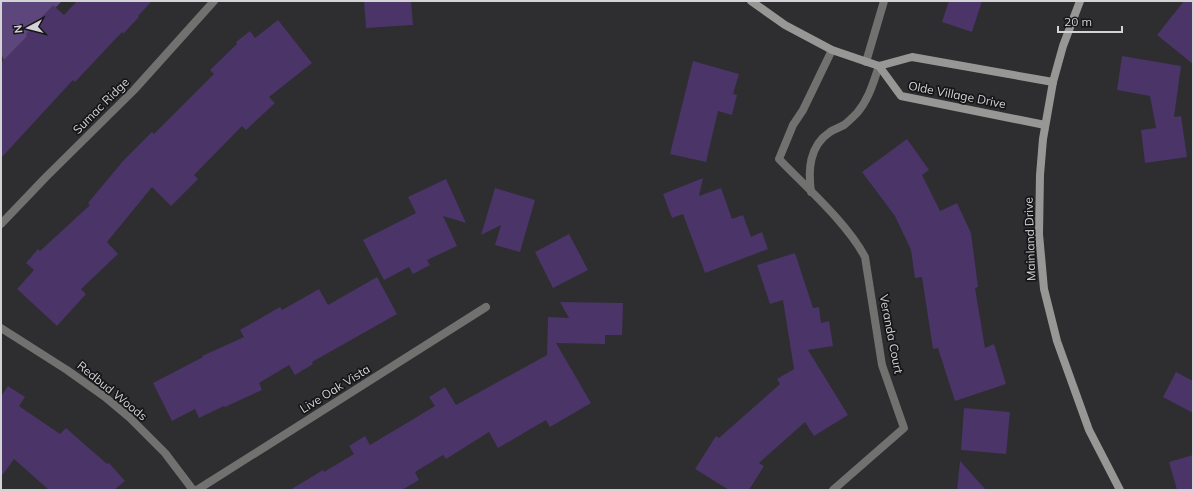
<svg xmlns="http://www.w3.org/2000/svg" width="1194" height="491" font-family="Mulish,sans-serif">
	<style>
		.forest { fill: #5c467c }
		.building { fill: #4a3468 }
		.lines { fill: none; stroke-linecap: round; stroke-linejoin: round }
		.street { stroke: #717170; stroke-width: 8 }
		.secondary { stroke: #979895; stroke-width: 8 }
		.labels { text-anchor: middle; stroke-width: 3.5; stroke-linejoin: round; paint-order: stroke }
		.street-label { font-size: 12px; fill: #d3d2d4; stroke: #161517 }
	</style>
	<rect width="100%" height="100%" fill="#2e2d30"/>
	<polygon class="forest" points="1,1 62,1 4,61 1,53"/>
	<g class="building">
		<polygon points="77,1 152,1 138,16 139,17 123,34 122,32 75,82 73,80 1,158 1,63 27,36 26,34 53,5 64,15"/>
		<polygon points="364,1 411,1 413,25 366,28"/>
		<polygon points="949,1 982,1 972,32 942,22"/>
		<polygon points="1184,1 1193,1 1193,64 1157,35"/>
		<polygon points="278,20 312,63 269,97 275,103 246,130 242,126 194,175 198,179 171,206 152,187 107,242 118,254 81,289 86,294 57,326 17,289 34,270 26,263 38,249 40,251 90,205 88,203 123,161 152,132 154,134 214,74 210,70 237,44 236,42 250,31 255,38"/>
		<polygon points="1122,56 1181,66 1174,117 1181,116 1187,157 1145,163 1141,130 1156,128 1150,96 1117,90"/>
		<polygon points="693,61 739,74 733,94 737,95 732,115 718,111 706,162 670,154"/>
		<polygon points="907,139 929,170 922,175 940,211 957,203 971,233 978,287 975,288 985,348 994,344 1006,384 955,401 938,348 933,349 922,277 915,278 911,250 895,216 862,172"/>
		<polygon points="703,178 699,196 721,188 732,219 743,215 751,237 762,232 768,249 705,273 683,214 672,218 663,194"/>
		<polygon points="446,179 466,223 443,216 457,246 427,260 430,265 413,274 409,267 384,280 363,240 416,213 408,197"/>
		<polygon points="495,188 535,200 520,252 495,245 501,225 481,235"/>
		<polygon points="569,234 588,270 553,288 535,252"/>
		<polygon points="795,253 813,308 819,307 821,323 829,321 833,346 808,350 848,415 814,436 805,422 759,463 764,466 749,490 729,490 695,469 716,436 719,438 780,384 777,379 794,369 783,300 770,304 757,265"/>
		<polygon points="377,277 397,314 312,362 313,364 295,375 289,365 259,383 262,390 225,407 224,406 199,418 195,409 172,421 153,383 203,357 202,356 244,337 240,330 280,307 282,310 319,289 328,305"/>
		<polygon points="560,302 623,303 622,335 605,335 605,344 556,343 591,403 550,427 546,420 498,448 489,432 446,459 443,455 415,472 419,480 402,490 290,490 323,470 324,472 354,454 349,446 365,436 370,445 435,406 429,397 445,387 456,405 547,355 548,317 569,318"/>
		<polygon points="1176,372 1193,381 1193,413 1163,397"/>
		<polygon points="8,386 25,397 19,406 60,434 66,428 107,464 109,463 125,481 114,490 49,490 14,459 1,477 1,394 2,395"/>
		<polygon points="964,408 1010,412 1006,454 961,450"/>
		<polygon points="1193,455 1193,490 1177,490 1169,462"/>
		<polygon points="960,461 986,490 957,490"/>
	</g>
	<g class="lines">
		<g class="street">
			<path d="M832,50L803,110L793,125L779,159C806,187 847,223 865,257L882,365L904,428L833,490"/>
			<polyline points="866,62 884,1"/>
			<path d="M811,192C808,170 809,146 830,132C834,129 839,128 844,125C848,122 853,117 857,113C869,99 873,83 879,66"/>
			<polyline points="1,224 46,177 134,90 214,1"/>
			<polyline points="1,328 67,370 105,397 130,418 165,453 193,490"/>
			<polyline points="197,490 486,307"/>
		</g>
		<g class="secondary">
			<polyline points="751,1 785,25 832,50 879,66 912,57 1053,82"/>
			<polyline points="1080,1 1063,46 1053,82 1043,139 1040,175 1039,234 1044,289 1057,341 1089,430 1120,490"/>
			<polyline points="879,66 901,96 1045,125"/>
		</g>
	</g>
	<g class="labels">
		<g class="street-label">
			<text transform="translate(957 95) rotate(11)" y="4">Olde Village Drive</text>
			<text transform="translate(101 106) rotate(-45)" y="4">Sumac Ridge</text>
			<text transform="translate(1030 239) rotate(-92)" y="4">Mainland Drive</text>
			<text transform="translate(891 334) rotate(79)" y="4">Veranda Court</text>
			<text transform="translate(335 389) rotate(-32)" y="4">Live Oak Vista</text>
			<text transform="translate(112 391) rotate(39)" y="4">Redbud Woods</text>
		</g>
	</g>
	<rect width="1194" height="491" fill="none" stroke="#d3d2d4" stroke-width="4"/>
	<g transform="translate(28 28) rotate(263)" stroke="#161517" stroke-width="3" paint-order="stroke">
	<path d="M0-3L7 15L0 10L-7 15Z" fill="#d3d2d4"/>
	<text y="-6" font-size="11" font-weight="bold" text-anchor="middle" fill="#d3d2d4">N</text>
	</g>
	<path d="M1058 26v6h64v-6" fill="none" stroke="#d3d2d4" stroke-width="2"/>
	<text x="1064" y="26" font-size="12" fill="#d3d2d4" stroke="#161517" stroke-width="3" paint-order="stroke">20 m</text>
</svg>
